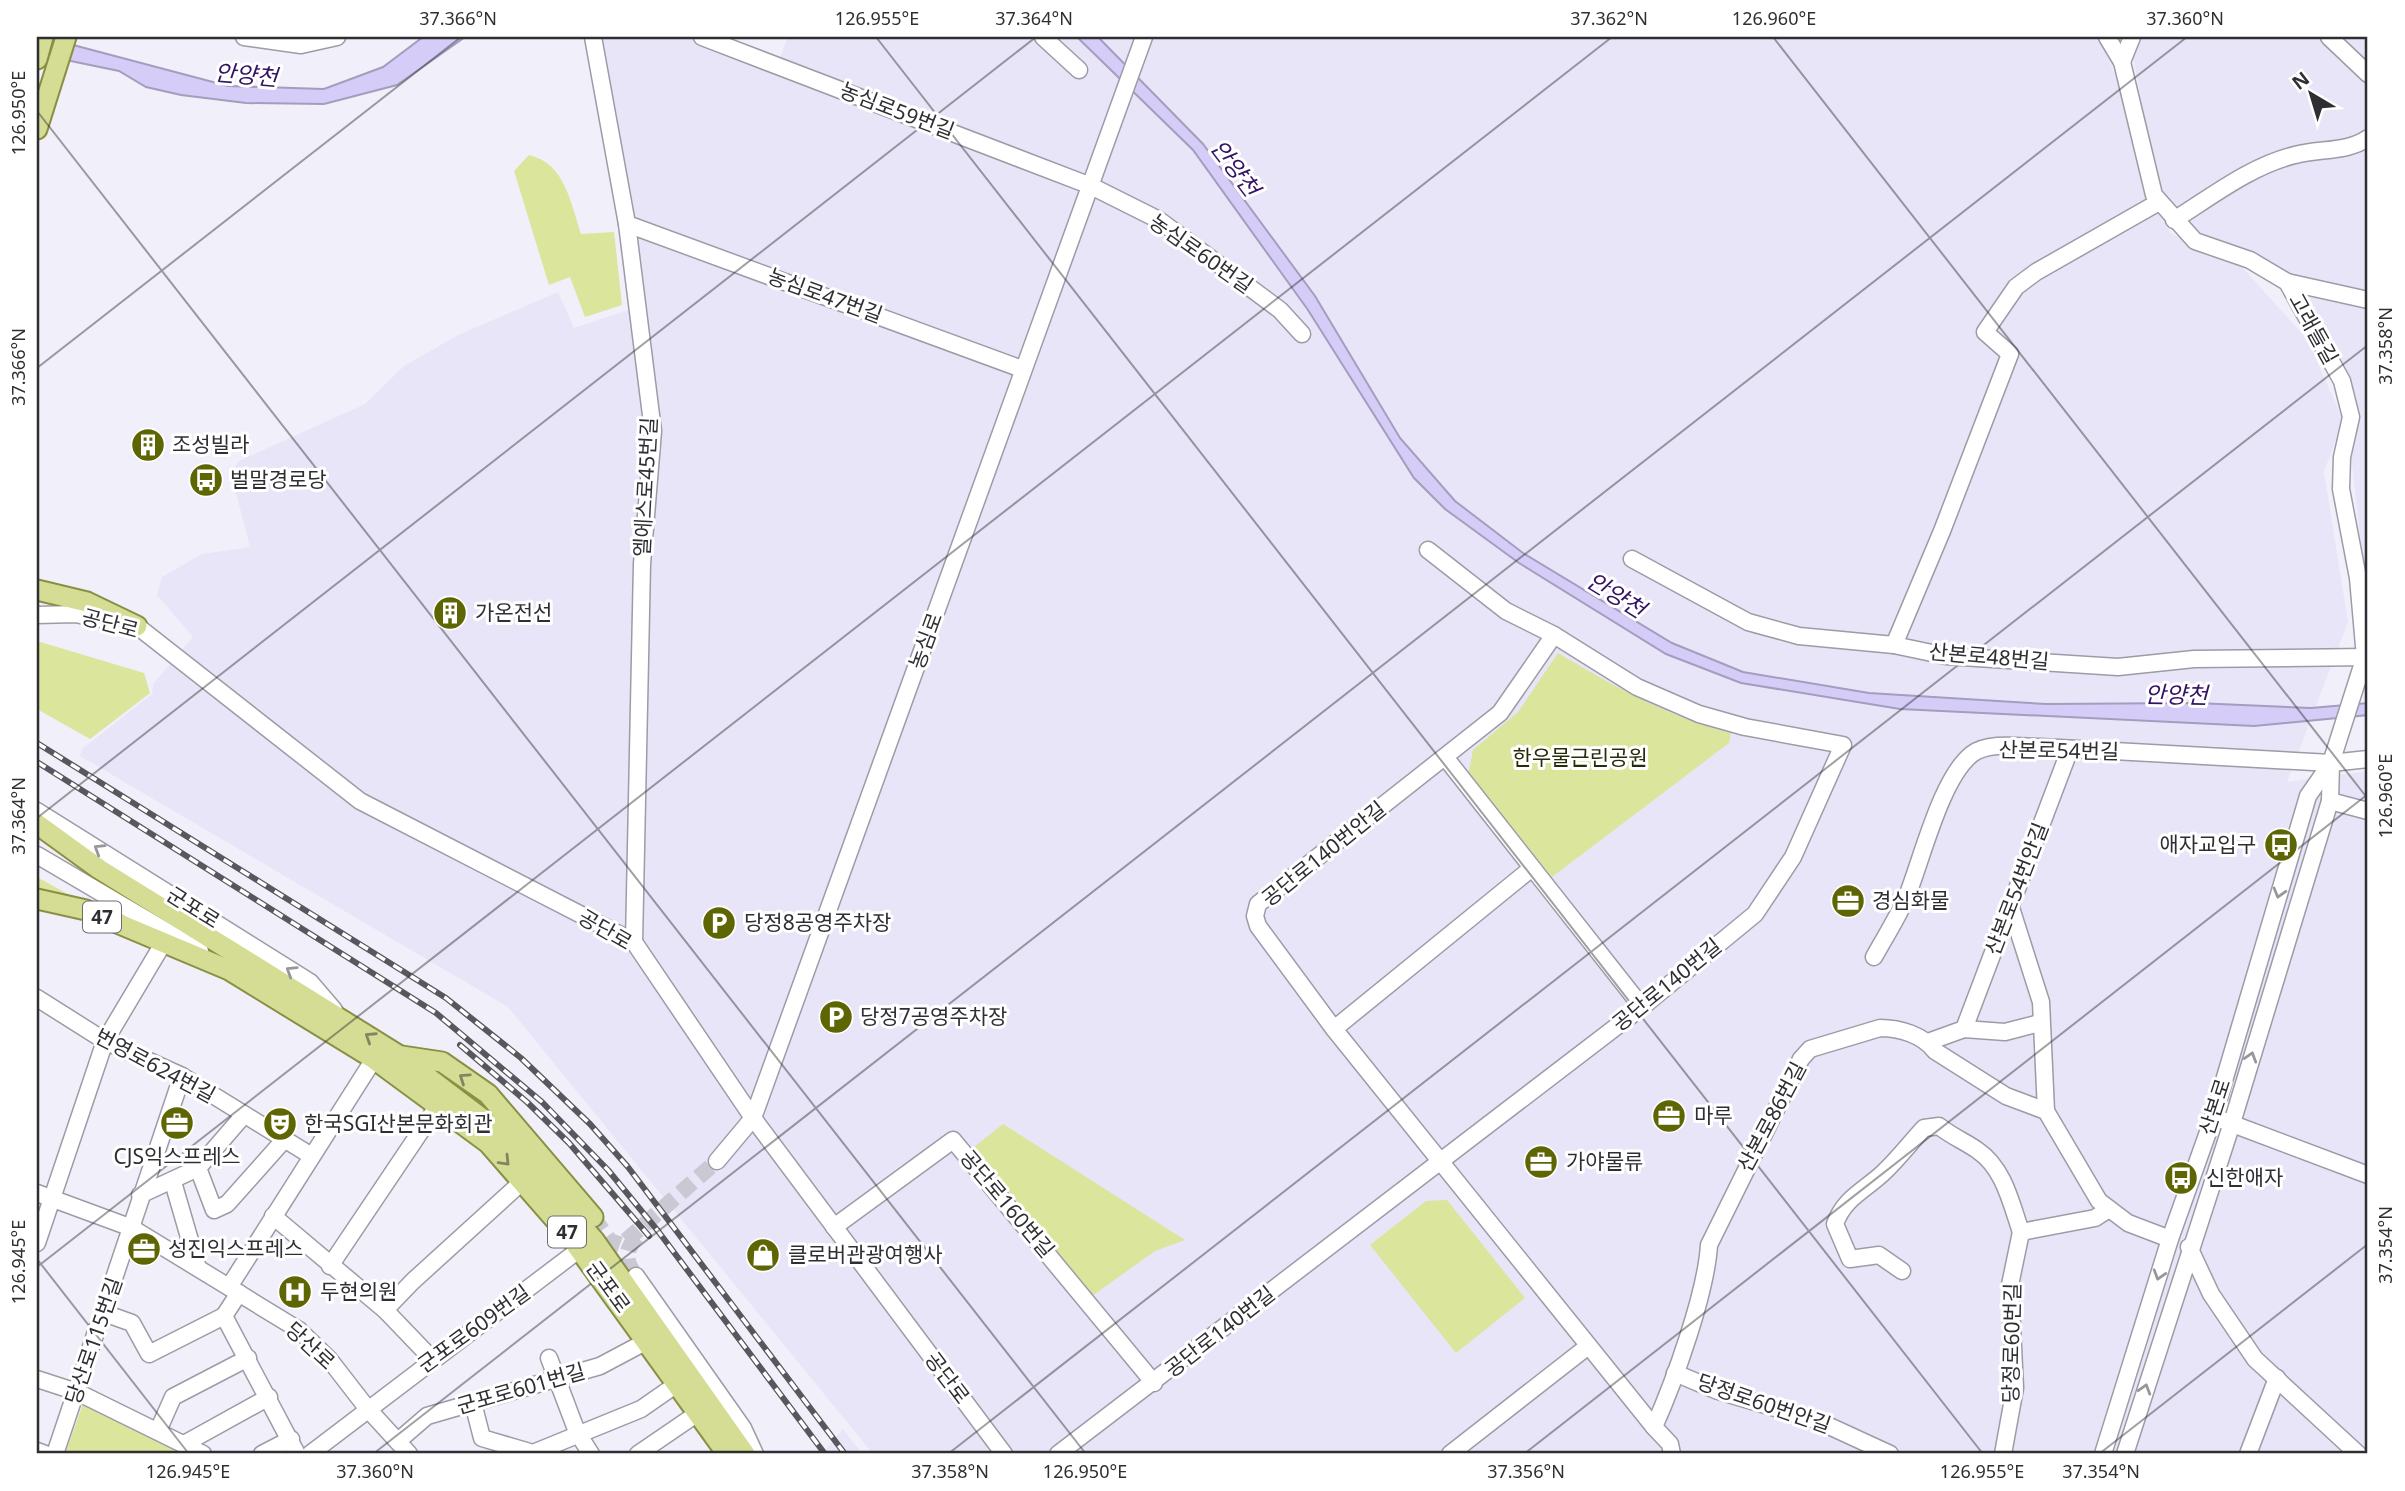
<svg xmlns="http://www.w3.org/2000/svg" width="2405" height="1491" font-family="'Noto Sans','Noto Sans KR',sans-serif">
	<style>
		.built { fill: #e9e5f8 }
		.green { fill: #dbe59b }
		.water { fill: #d6ccf8; stroke: #a49dbd; stroke-width: 2 }
		.lines { fill: none; stroke-linecap: round; stroke-linejoin: round }
		.minor-tunnel { stroke: #cac8d2; stroke-width: 16; stroke-dasharray: 16 8; stroke-linecap: butt }
		.minor-casing { stroke: #9d9ba6; stroke-width: 19 }
		.major-casing { stroke: #899043; stroke-width: 23 }
		.minor { stroke: #fff; stroke-width: 16 }
		.major { stroke: #d5dc94; stroke-width: 19 }
		.rail-casing { stroke: #58575d; stroke-width: 6 }
		.rail { stroke: #fff; stroke-width: 3.5; stroke-dasharray: 10; stroke-linecap: butt }
		.oneway { stroke: #979699 }
		.oneway2 { stroke: #828564 }
		.ticks { fill: none; stroke: #2f2e33; stroke-width: 2; stroke-opacity: 0.45 }
		.labels { text-anchor: middle; stroke-width: 6; stroke-linejoin: round; paint-order: stroke }
		.shield { fill: #fff; stroke: #6d6d70; stroke-width: 2 }
		.shield-label { font-size: 19px; font-weight: bold; fill: #2f2e33 }
		.street-label { font-size: 21px; fill: #2f2e33; stroke: #fff }
		.poi-label { font-size: 21px; fill: #2f2e33; stroke: #fff; text-anchor: start }
		.park-label { font-size: 21px; fill: #292c0a; stroke: #fff }
		.water-label { font-size: 23px; font-style: italic; fill: #341264; stroke: #fff }
		.neatline { fill: none; stroke: #2f2e33; stroke-width: 2.5 }
		.ticks-label { font-size: 18px; text-anchor: middle; fill: #2f2e33 }
	</style>
	<rect width="100%" height="100%" fill="#f1effa"/>
	<g class="built">
		<polygon points="602,37 691,37 776,68 788,37 2096,37 2107,53 2170,233 2242,267 2307,339 2343,420 2324,472 2348,622 2287,782 2368,771 2368,1454 873,1454 508,1007 80,756 82,749 152,694 153,684 193,637 157,595 162,577 202,554 250,547 236,493 234,469 239,461 365,404 404,366 458,335 558,292 574,328 646,304"/>
		<polygon points="2118,37 2368,37 2368,567 2363,564 2350,445 2358,426 2352,398 2269,262 2189,229 2165,198 2145,122 2134,61"/>
		<polygon points="843,1429 862,1454 822,1454"/>
	</g>
	<g class="green">
		<path d="M529,155C565,163 571,204 581,234L614,232L622,305L585,317L570,277L549,285L514,171Z"/>
		<polygon points="37,641 144,673 150,693 90,739 37,709"/>
		<path d="M1558,653C1614,686 1667,717 1731,733L1729,743L1552,877L1468,776L1473,750L1518,712Z"/>
		<polygon points="37,877 80,901 37,889"/>
		<polygon points="1003,1124 1185,1240 1155,1251 1092,1296 974,1147"/>
		<polygon points="1447,1200 1525,1298 1456,1353 1370,1245 1426,1201"/>
		<polygon points="83,1404 188,1454 65,1454"/>
	</g>
	<g class="water">
		<polygon points="43,37 228,86 324,89 383,67 423,37 465,37 397,85 324,104 246,103 181,95 146,87 119,71 37,54"/>
		<polygon points="1077,37 1098,37 1203,144 1315,296 1400,438 1455,501 1523,553 1672,643 1743,672 1869,693 2046,704 2196,703 2311,708 2368,703 2368,715 2254,726 1900,709 1741,683 1666,654 1519,563 1445,509 1414,478 1308,310 1193,150"/>
	</g>
	<g class="lines">
		<g class="minor-tunnel">
			<polyline points="593,1217 610,1241 621,1245 717,1161"/>
			<path d="M636,1237C624,1253 625,1261 636,1276"/>
		</g>
		<g class="minor-casing">
			<g id="minor">
				<polyline points="244,37 301,45 337,37"/>
				<polyline points="593,37 627,224 653,431 642,564 634,942"/>
				<polyline points="702,37 1091,186 1159,220 1280,310 1302,334"/>
				<polyline points="1043,37 1079,70"/>
				<polyline points="2107,37 2122,62 2154,195 2195,241 2250,260 2287,282 2342,381 2351,417 2342,457 2341,489 2358,578 2365,657"/>
				<polyline points="2329,37 2368,74"/>
				<polyline points="2122,62 2132,37"/>
				<path d="M2174,220C2211,197 2252,165 2295,155C2320,148 2346,153 2368,138"/>
				<polyline points="627,224 1022,369"/>
				<polyline points="2287,282 2368,300"/>
				<polyline points="1632,559 1748,622 1799,636 1894,645 1946,656 2118,667 2194,659 2368,657"/>
				<polyline points="37,615 75,614 137,626 360,801 634,942 753,1118 1004,1454"/>
				<polyline points="1554,635 1500,713 1258,904 1255,916 1258,926 1334,1029 1654,1427"/>
				<polyline points="1894,645 1942,531 2010,354 1985,332 2016,287 2036,272 2159,202"/>
				<polyline points="1445,757 1642,1007"/>
				<polyline points="2330,801 2368,811"/>
				<polyline points="37,811 310,982 334,1010"/>
				<polyline points="37,855 200,951"/>
				<polyline points="2011,908 2041,1002 2046,1111"/>
				<path d="M1874,957C1885,937 1898,917 1907,896C1922,859 1941,778 1972,754C1989,741 2022,747 2041,747L2331,763L2368,759"/>
				<polyline points="37,998 105,1041 182,1076 310,1155"/>
				<polyline points="1334,1029 1532,868"/>
				<polyline points="1964,1029 2070,749"/>
				<polyline points="1928,1042 1964,1029 2005,1032 2040,1023"/>
				<polyline points="2222,1120 2368,1175"/>
				<polyline points="717,1161 753,1118 1144,37"/>
				<polyline points="198,1168 214,1210 227,1204 284,1140"/>
				<polyline points="173,1182 198,1268"/>
				<polyline points="37,1193 132,1228 299,1330 329,1359 367,1408 409,1454"/>
				<polyline points="140,1195 198,1168 243,1116"/>
				<polyline points="273,1216 385,1310 432,1359"/>
				<polyline points="834,1227 953,1140 1154,1383"/>
				<polyline points="37,1243 105,1041 164,942"/>
				<polyline points="2189,1247 2211,1294 2255,1359 2358,1454"/>
				<polyline points="330,1266 439,1104"/>
				<path d="M1902,1271L1879,1255L1850,1259L1835,1224C1844,1198 1865,1190 1883,1173C1898,1159 1910,1143 1924,1128L1939,1126C1951,1136 1964,1141 1977,1150C2004,1168 2011,1203 2021,1232L2095,1218L2109,1209"/>
				<polyline points="636,1276 743,1428 755,1454"/>
				<polyline points="229,1287 374,1059"/>
				<polyline points="239,1293 224,1316 297,1454"/>
				<polyline points="385,1310 413,1281 523,1181"/>
				<polyline points="104,1313 132,1323 149,1354 224,1316"/>
				<polyline points="549,1358 577,1432 591,1454"/>
				<polyline points="1675,1373 1718,1391 1816,1420 1890,1454"/>
				<polyline points="37,1379 77,1392 203,1454"/>
				<polyline points="473,1403 482,1438 533,1453 641,1409 677,1384"/>
				<polyline points="158,1431 173,1397 248,1358"/>
				<polyline points="398,1441 427,1416 600,1366 647,1341"/>
				<polyline points="184,1444 269,1397"/>
				<polyline points="37,1451 45,1454"/>
				<polyline points="55,1454 182,1076"/>
				<polyline points="262,1454 291,1439"/>
				<polyline points="310,1454 580,1249"/>
				<polyline points="638,1454 698,1413"/>
				<polyline points="1058,1454 1642,1007 1755,914 1793,857 1843,745 1745,727 1699,714 1637,687 1554,635 1506,611 1428,550"/>
				<polyline points="1450,1454 1587,1347"/>
				<path d="M1672,1454L1670,1444L1654,1427C1674,1382 1706,1294 1709,1245L1801,1059L1810,1049L1880,1028C1900,1028 1923,1035 1935,1051L2006,1096L2046,1111L2099,1201L2128,1223L2170,1239"/>
				<polyline points="2003,1454 2015,1388 2010,1285 2021,1232"/>
				<polyline points="2103,1454 2170,1239 2213,1118 2308,796 2331,763"/>
				<polyline points="2125,1454 2232,1123 2330,801 2331,763 2368,647"/>
				<polyline points="2248,1454 2277,1378"/>
			</g>
		</g>
		<g class="major-casing">
			<g id="major">
				<polyline points="37,59 43,37"/>
				<polyline points="37,129 66,37"/>
				<polyline points="37,590 87,602 137,626"/>
				<polyline points="37,824 99,869 400,1056 500,1132 594,1240 745,1454"/>
				<polyline points="37,899 86,910 229,970 374,1059 488,1143 571,1238 727,1454"/>
				<polyline points="402,1056 442,1062 488,1094 593,1217"/>
			</g>
		</g>
		<use href="#minor" class="minor"/>
		<use href="#major" class="major"/>
		<g class="rail-casing">
			<g id="rail">
				<polyline points="37,743 446,998 521,1058 590,1124 628,1167 845,1454"/>
				<polyline points="37,762 436,1013 542,1102 608,1170 658,1231 825,1454"/>
				<polyline points="460,1045 527,1102 569,1143 649,1236"/>
			</g>
		</g>
		<use href="#rail" class="rail"/>
	</g>
	<defs><path id="oneway-chevron" d="M-2-3.5L2.5 0L-2 3.5" fill="none" stroke-width="1.6" stroke-linecap="round" stroke-linejoin="round" transform="scale(1.75)"/></defs>
	<g class="oneway">
		<use href="#oneway-chevron" transform="translate(99 849) rotate(-148)"/>
		<use href="#oneway-chevron" transform="translate(2279 893) rotate(106)"/>
		<use href="#oneway-chevron" transform="translate(291 971) rotate(-148)"/>
		<use href="#oneway-chevron" transform="translate(2251 1057) rotate(-73)"/>
		<use href="#oneway-chevron" transform="translate(2159 1275) rotate(107)"/>
		<use href="#oneway-chevron" transform="translate(2145 1389) rotate(-73)"/>
	</g>
	<g class="oneway2">
		<use href="#oneway-chevron" transform="translate(370 1037) rotate(-147)"/>
		<use href="#oneway-chevron" transform="translate(464 1078) rotate(-146)"/>
		<use href="#oneway-chevron" transform="translate(505 1161) rotate(46)"/>
	</g>
	<path class="ticks" d="M876,37L1983,1454M1773,37L2368,799M37,111L1086,1454M37,368L461,37M37,818L1036,37M37,1259L189,1454M37,1267L1612,37M373,1454L2187,37M948,1454L2368,345M1524,1454L2368,794M2099,1454L2368,1244"/>
	<defs>
		<g id="building-disc" transform="scale(1.75)"><circle r="9.5" fill="#5e6503" stroke="#fff"/><path d="M-4-6H4V6H1V3H-1V6H-4ZM-2.5-4.3h1.7v1.8h-1.7ZM.8-4.3h1.7v1.8H.8ZM-2.5-1h1.7V.8h-1.7ZM.8-1h1.7V.8H.8Z" fill="#fff"/></g>
		<g id="bus-disc" transform="scale(1.75)"><circle r="9.5" fill="#5e6503" stroke="#fff"/><path d="M-5-6H5V4H4V6H2V4H-2V6H-4V4H-5ZM-3.5-4V0h7V-4ZM-3.5 1.2v1.5H-2V1.2ZM2 1.2v1.5H3.5V1.2Z" fill="#fff"/></g>
		<g id="office-disc" transform="scale(1.75)"><circle r="9.5" fill="#5e6503" stroke="#fff"/><path d="M-6-3h4V-5.5h4V-3h4V5H-6ZM-1-4.5V-3h2v-1.5ZM-6 0V1H6V0Z" fill="#fff"/></g>
		<g id="parking-disc" transform="scale(1.75)"><circle r="9.5" fill="#5e6503" stroke="#fff"/><path d="M-3.5-5.5H1a3.5 3.5 0 0 1 0 7H-1V5.5H-3.5ZM-1-3.4V-.6H.8a1.4 1.4 0 0 0 0-2.8Z" fill="#fff"/></g>
		<g id="theatre-disc" transform="scale(1.75)"><circle r="9.5" fill="#5e6503" stroke="#fff"/><path d="M-5-5.5Q0-4 5-5.5V0Q5 5 0 6Q-5 5-5 0ZM-3.3-2.5H-1v1.5H-3.3ZM1-2.5H3.3v1.5H1ZM-2.8 1Q0 5.5 2.8 1Z" fill="#fff"/></g>
		<g id="shop-disc" transform="scale(1.75)"><circle r="9.5" fill="#5e6503" stroke="#fff"/><path d="M-5-2.5h2.3a2.7 3.5 0 0 1 5.4 0H5L5.5 6h-11ZM-1.5-2.5h3a1.5 2.3 0 0 0-3 0Z" fill="#fff"/></g>
		<g id="hospital-disc" transform="scale(1.75)"><circle r="9.5" fill="#5e6503" stroke="#fff"/><path d="M-5-5h3v3.5h4V-5h3V5h-3V1.5h-4V5h-3Z" fill="#fff"/></g>
	</defs>
	<g fill-rule="evenodd">
		<use href="#building-disc" x="148" y="445"/>
		<use href="#bus-disc" x="206" y="480"/>
		<use href="#building-disc" x="450" y="613"/>
		<use href="#bus-disc" x="2281" y="845"/>
		<use href="#office-disc" x="1848" y="901"/>
		<use href="#parking-disc" x="719" y="923"/>
		<use href="#parking-disc" x="836" y="1017"/>
		<use href="#office-disc" x="1669" y="1116"/>
		<use href="#office-disc" x="177" y="1123"/>
		<use href="#theatre-disc" x="280" y="1124"/>
		<use href="#office-disc" x="1541" y="1162"/>
		<use href="#bus-disc" x="2181" y="1178"/>
		<use href="#office-disc" x="144" y="1249"/>
		<use href="#shop-disc" x="763" y="1255"/>
		<use href="#hospital-disc" x="295" y="1292"/>
	</g>
	<g class="labels">
		<g class="shield">
			<rect x="83" y="901.5" width="38" height="31" rx="5"/>
			<rect x="548" y="1216.5" width="38" height="31" rx="5"/>
		</g>
		<g class="shield-label">
			<text x="102" y="924">47</text>
			<text x="567" y="1239">47</text>
		</g>
		<g class="street-label">
			<text transform="translate(897 111) rotate(21)" y="7">농심로59번길</text>
			<text transform="translate(1201 254) rotate(35)" y="7">농심로60번길</text>
			<text transform="translate(825 296) rotate(20)" y="7">농심로47번길</text>
			<text transform="translate(2313 329) rotate(61)" y="7">고래들길</text>
			<text transform="translate(646 487) rotate(-87)" y="7">엘에스로45번길</text>
			<text transform="translate(110 624) rotate(15)" y="7">공단로</text>
			<text transform="translate(926 641) rotate(-70)" y="7">농심로</text>
			<text transform="translate(1989 657) rotate(5)" y="7">산본로48번길</text>
			<text transform="translate(2059 751) rotate(1)" y="7">산본로54번길</text>
			<text transform="translate(1324 854) rotate(-39)" y="7">공단로140번안길</text>
			<text transform="translate(2017 889) rotate(-69)" y="7">산본로54번안길</text>
			<text transform="translate(193 908) rotate(32)" y="7">군포로</text>
			<text transform="translate(605 930) rotate(30)" y="7">공단로</text>
			<text transform="translate(1667 985) rotate(-39)" y="7">공단로140번길</text>
			<text transform="translate(155 1066) rotate(28)" y="7">번영로624번길</text>
			<text transform="translate(2215 1107) rotate(-72)" y="7">산본로</text>
			<text transform="translate(1772 1117) rotate(-62)" y="7">산본로86번길</text>
			<text transform="translate(1007 1204) rotate(50)" y="7">공단로160번길</text>
			<text transform="translate(608 1287) rotate(54)" y="7">군포로</text>
			<text transform="translate(474 1329) rotate(-36)" y="7">군포로609번길</text>
			<text transform="translate(1220 1332) rotate(-38)" y="7">공단로140번길</text>
			<text transform="translate(94 1341) rotate(-71)" y="7">당산로115번길</text>
			<text transform="translate(2012 1343) rotate(-89)" y="7">당정로60번길</text>
			<text transform="translate(310 1346) rotate(43)" y="7">당산로</text>
			<text transform="translate(947 1378) rotate(53)" y="7">공단로</text>
			<text transform="translate(521 1389) rotate(-16)" y="7">군포로601번길</text>
			<text transform="translate(1764 1404) rotate(19)" y="7">당정로60번안길</text>
		</g>
		<g class="poi-label">
			<text x="172" y="452">조성빌라</text>
			<text x="230" y="487">벌말경로당</text>
			<text x="475" y="620">가온전선</text>
			<text x="2256" y="852" text-anchor="end">애자교입구</text>
			<text x="1872" y="908">경심화물</text>
			<text x="744" y="930">당정8공영주차장</text>
			<text x="860" y="1024">당정7공영주차장</text>
			<text x="1694" y="1123">마루</text>
			<text x="304" y="1131">한국SGI산본문화회관</text>
			<text x="177" y="1164" text-anchor="middle">CJS익스프레스</text>
			<text x="1566" y="1169">가야물류</text>
			<text x="2206" y="1185">신한애자</text>
			<text x="168" y="1256">성진익스프레스</text>
			<text x="788" y="1262">클로버관광여행사</text>
			<text x="320" y="1299">두현의원</text>
		</g>
		<g class="park-label">
			<text x="1580" y="765">한우물근린공원</text>
		</g>
		<g class="water-label">
			<text transform="translate(246 75) rotate(5)" y="8">안양천</text>
			<text transform="translate(1235 168) rotate(53)" y="8">안양천</text>
			<text transform="translate(1616 595) rotate(32)" y="8">안양천</text>
			<text transform="translate(2176 695) rotate(1)" y="8">안양천</text>
		</g>
	</g>
	<rect width="2405" height="1491" fill="none" stroke="#ffffff" stroke-width="77"/>
	<g transform="translate(2311 94) rotate(322)" stroke="#ffffff" stroke-width="5" paint-order="stroke">
	<path d="M0-5L12 26L0 18L-12 26Z" fill="#2f2e33"/>
	<text y="-10" font-size="19" font-weight="bold" text-anchor="middle" fill="#2f2e33">N</text>
	</g>
	<rect x="38" y="38" width="2328" height="1414" class="neatline"/>
	<g class="ticks-label">
		<text x="458" y="25">37.366°N</text>
		<text x="877" y="25">126.955°E</text>
		<text x="1034" y="25">37.364°N</text>
		<text x="1609" y="25">37.362°N</text>
		<text x="1774" y="25">126.960°E</text>
		<text x="2185" y="25">37.360°N</text>
		<text transform="translate(19 113) rotate(-90)" y="6">126.950°E</text>
		<text transform="translate(2386 346) rotate(-90)" y="6">37.358°N</text>
		<text transform="translate(19 367) rotate(-90)" y="6">37.366°N</text>
		<text transform="translate(2386 796) rotate(-90)" y="6">126.960°E</text>
		<text transform="translate(19 816) rotate(-90)" y="6">37.364°N</text>
		<text transform="translate(2386 1245) rotate(-90)" y="6">37.354°N</text>
		<text transform="translate(19 1262) rotate(-90)" y="6">126.945°E</text>
		<text x="188" y="1478">126.945°E</text>
		<text x="375" y="1478">37.360°N</text>
		<text x="950" y="1478">37.358°N</text>
		<text x="1085" y="1478">126.950°E</text>
		<text x="1526" y="1478">37.356°N</text>
		<text x="1982" y="1478">126.955°E</text>
		<text x="2101" y="1478">37.354°N</text>
	</g>
</svg>
